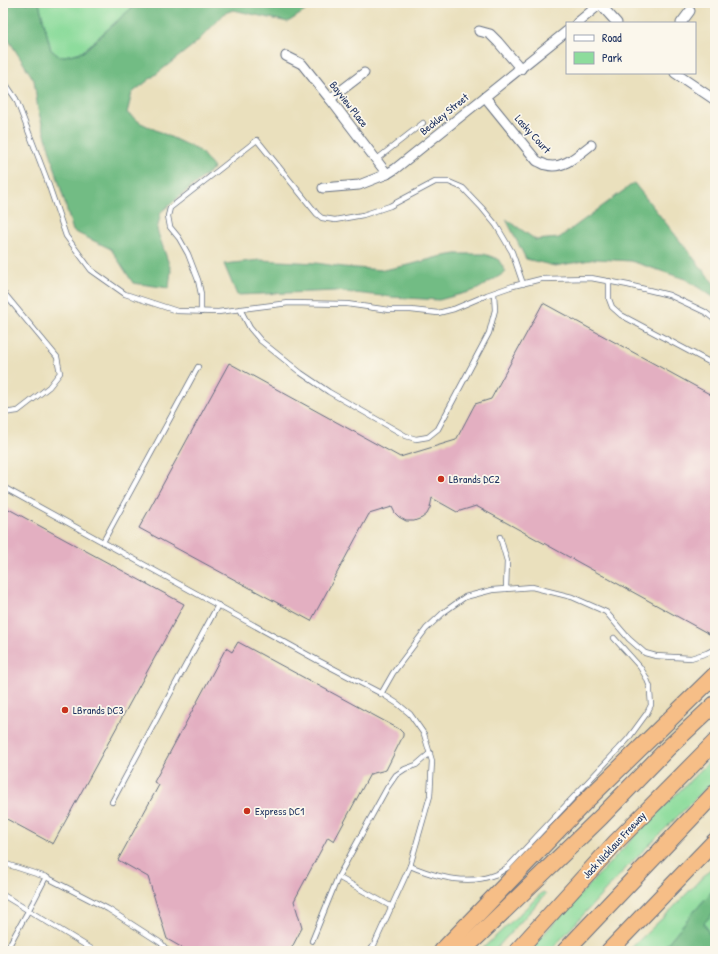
<svg xmlns="http://www.w3.org/2000/svg" width="718" height="954" font-family="'Patrick Hand',sans-serif">
	<style>
		.green { fill: #8ddc9c; stroke: #54867d }
		.forest { fill: #72bc84; stroke: #467671 }
		.building { fill: #e3afc1 }
		.lines { fill: none; stroke-linecap: round; stroke-linejoin: round }
		.lane-casing { stroke: #636d7f; stroke-width: 6 }
		.street-casing { stroke: #636d7f; stroke-width: 11 }
		.highway-casing { stroke: #636d7f; stroke-width: 18 }
		.lane { stroke: #fff; stroke-width: 4.5 }
		.street { stroke: #fff; stroke-width: 9 }
		.highway { stroke: #f6be87; stroke-width: 16 }
		.poi-dot { fill: #c8321e; stroke: #fbf7ec; stroke-width: 1.5 }
		.labels { text-anchor: middle; stroke-width: 3.5; stroke-linejoin: round; paint-order: stroke }
		.street-label { font-size: 11px; fill: #1b2f5e; stroke: #fbf7ec }
		.poi-label { font-size: 11px; fill: #1b2f5e; stroke: #fbf7ec; text-anchor: start }
	</style>
	<rect width="100%" height="100%" fill="#fbf7ec"/>
	<filter id="ink" filterUnits="userSpaceOnUse"><feTurbulence type="fractalNoise" baseFrequency=".025" numOctaves="2"/><feDisplacementMap in="SourceGraphic" scale="8" xChannelSelector="R" yChannelSelector="G"/><feConvolveMatrix kernelMatrix="1 2 1 2 8 2 1 2 1" color-interpolation-filters="sRGB"/></filter>
	<filter id="wash" filterUnits="userSpaceOnUse"><feTurbulence type="fractalNoise" baseFrequency=".012" numOctaves="4" result="noise"/><feDisplacementMap in="SourceGraphic" scale="16" xChannelSelector="R" yChannelSelector="G"/><feGaussianBlur stdDeviation="0.9" result="paint"/><feColorMatrix in="noise" values="0 0 0 0 0 0 0 0 0 0 0 0 0 0 0 0 0 1.4 0 .05"/><feComposite in="paint" operator="in"/></filter>
	<g filter="url(#wash)">
		<rect width="100%" height="100%" fill="#eae0bd"/>
		<g class="green">
			<polygon points="39,3 137,3 82,52 60,57 51,50"/>
			<polygon points="715,756 715,779 628,866 550,951 529,951 551,926 645,825"/>
			<polygon points="715,864 715,888 691,915 661,951 628,951 671,910"/>
			<polygon points="543,892 546,894 494,951 480,951"/>
			<polygon points="715,911 715,940 709,934 704,923"/>
		</g>
		<g class="forest">
			<polygon points="3,3 39,3 51,50 60,57 83,52 137,3 309,3 305,11 288,22 233,10 225,13 196,43 132,93 127,113 141,123 200,151 214,168 161,212 157,230 171,270 169,288 133,283 111,249 73,231 38,110 34,80 3,31"/>
			<polygon points="634,183 715,285 715,298 685,279 631,261 596,259 555,266 526,259 506,219 536,240 559,238"/>
			<polygon points="456,254 484,254 498,259 506,272 476,290 439,300 392,297 336,291 237,295 224,264 260,260 316,263 343,267 383,270 409,265 438,257"/>
			<polygon points="715,888 715,911 704,923 709,934 715,940 715,951 661,951 691,915"/>
		</g>
		<g id="blocks">
			<g class="building">
				<polygon points="543,303 715,397 715,627 711,635 476,506 457,512 432,498 430,508 427,514 422,518 414,521 406,521 399,517 395,513 392,507 369,514 311,621 139,528 229,363 400,457 456,440 475,404 491,399"/>
				<polygon points="3,506 184,604 53,844 3,817"/>
				<polygon points="238,642 399,729 403,733 403,736 386,770 370,774 334,841 328,837 294,901 302,928 290,951 188,951 167,939 148,877 118,860 159,785 154,782 226,648 232,652"/>
			</g>
		</g>
	</g>
	<g filter="url(#ink)">
		<use href="#blocks" fill-opacity="0" stroke="#636d7f" stroke-width="1"/>
		<g class="lines">
			<g class="lane-casing">
				<g id="lane">
					<polyline points="3,80 16,99 47,180 66,236 91,270 125,294 177,311 218,312 289,303 347,304 389,310 411,310 438,313 454,309 487,295 513,286 541,279 591,278 628,285 669,295 705,312 715,320"/>
					<polyline points="377,159 423,123"/>
					<polyline points="609,281 609,299 612,307 621,315 715,365"/>
					<polyline points="3,292 57,357 60,373 49,387 18,411 3,413"/>
					<polyline points="240,309 250,328 261,341 301,373 329,392 406,436 416,439 428,437 438,429 489,333 495,310 494,293"/>
					<polyline points="201,312 201,294 198,280 188,254 179,238 170,227 168,216 170,208 257,140 317,214 322,218 335,220 363,215 390,206 435,182 449,182 463,188 482,208 496,225 512,252 523,284"/>
					<polyline points="3,487 317,660 384,695 398,704 410,714 424,734 432,761 430,796 410,866 374,945 370,951"/>
					<polyline points="500,537 507,561 506,589"/>
					<polyline points="103,542 198,367"/>
					<polyline points="381,694 393,673 426,629 444,612 465,597 492,590 532,587 572,597 606,612 629,639 645,653 656,656 691,658 707,653 715,649"/>
					<polyline points="112,802 218,605"/>
					<polyline points="3,863 46,877 108,909 161,943 166,949 165,951"/>
					<path d="M410,866C436,877 467,886 494,875C499,874 503,870 508,867L628,739L647,713L651,705L650,692V687L646,677L640,667L614,638"/>
					<polyline points="338,877 392,907"/>
					<polyline points="3,895 95,951"/>
					<polyline points="312,941 338,877 387,788 396,775 405,769 416,765 430,753"/>
					<polyline points="6,951 33,902 46,877"/>
				</g>
			</g>
			<g class="street-casing">
				<g id="street">
					<polyline points="599,3 617,23"/>
					<polyline points="577,23 600,4"/>
					<polyline points="681,23 690,11"/>
					<polyline points="479,31 490,34 498,42 521,69"/>
					<polyline points="286,56 302,64 330,99 387,174"/>
					<polyline points="675,73 715,100"/>
					<path d="M485,97L537,161C540,162 543,164 546,165C563,170 578,155 591,145"/>
					<polyline points="330,99 364,73"/>
					<polyline points="323,188 359,185 387,174 395,169 567,31"/>
				</g>
			</g>
			<g class="highway-casing">
				<g id="highway">
					<polyline points="442,951 587,800 715,675"/>
					<polyline points="462,951 477,937 601,817 667,749 715,704"/>
					<polyline points="517,951 616,842 715,742"/>
					<polyline points="565,951 715,793"/>
					<polyline points="609,951 715,841"/>
				</g>
			</g>
			<use href="#lane" class="lane"/>
			<use href="#street" class="street"/>
			<use href="#highway" class="highway"/>
		</g>
	</g>
	<g class="poi-dot">
		<circle cx="441" cy="479" r="4"/>
		<circle cx="65" cy="710" r="4"/>
		<circle cx="247" cy="811" r="4"/>
	</g>
	<g class="labels">
		<g class="street-label">
			<text transform="translate(349 104) rotate(52)" y="4">Bayview Place</text>
			<text transform="translate(444 114) rotate(-39)" y="4">Beckley Street</text>
			<text transform="translate(533 134) rotate(48)" y="4">Lasky Court</text>
			<text transform="translate(614 845) rotate(-47)" y="4">Jack Nicklaus Freeway</text>
		</g>
		<g class="poi-label">
			<text x="449" y="483">LBrands DC2</text>
			<text x="73" y="714">LBrands DC3</text>
			<text x="255" y="815">Express DC1</text>
		</g>
	</g>
	<rect width="718" height="954" fill="none" stroke="#fbf7ec" stroke-width="16"/>
	<rect x="566" y="22" width="130" height="52" fill="#fbf7ec" stroke="#a1a7b3"/>
	<rect x="574" y="35" width="20" height="6" fill="#ffffff" stroke="#a1a7b3"/>
	<text x="602" y="42" font-size="12" fill="#1b2f5e">Road</text>
	<rect x="574" y="52" width="20" height="12" fill="#8ddc9c" stroke="#a1a7b3"/>
	<text x="602" y="62" font-size="12" fill="#1b2f5e">Park</text>
</svg>
